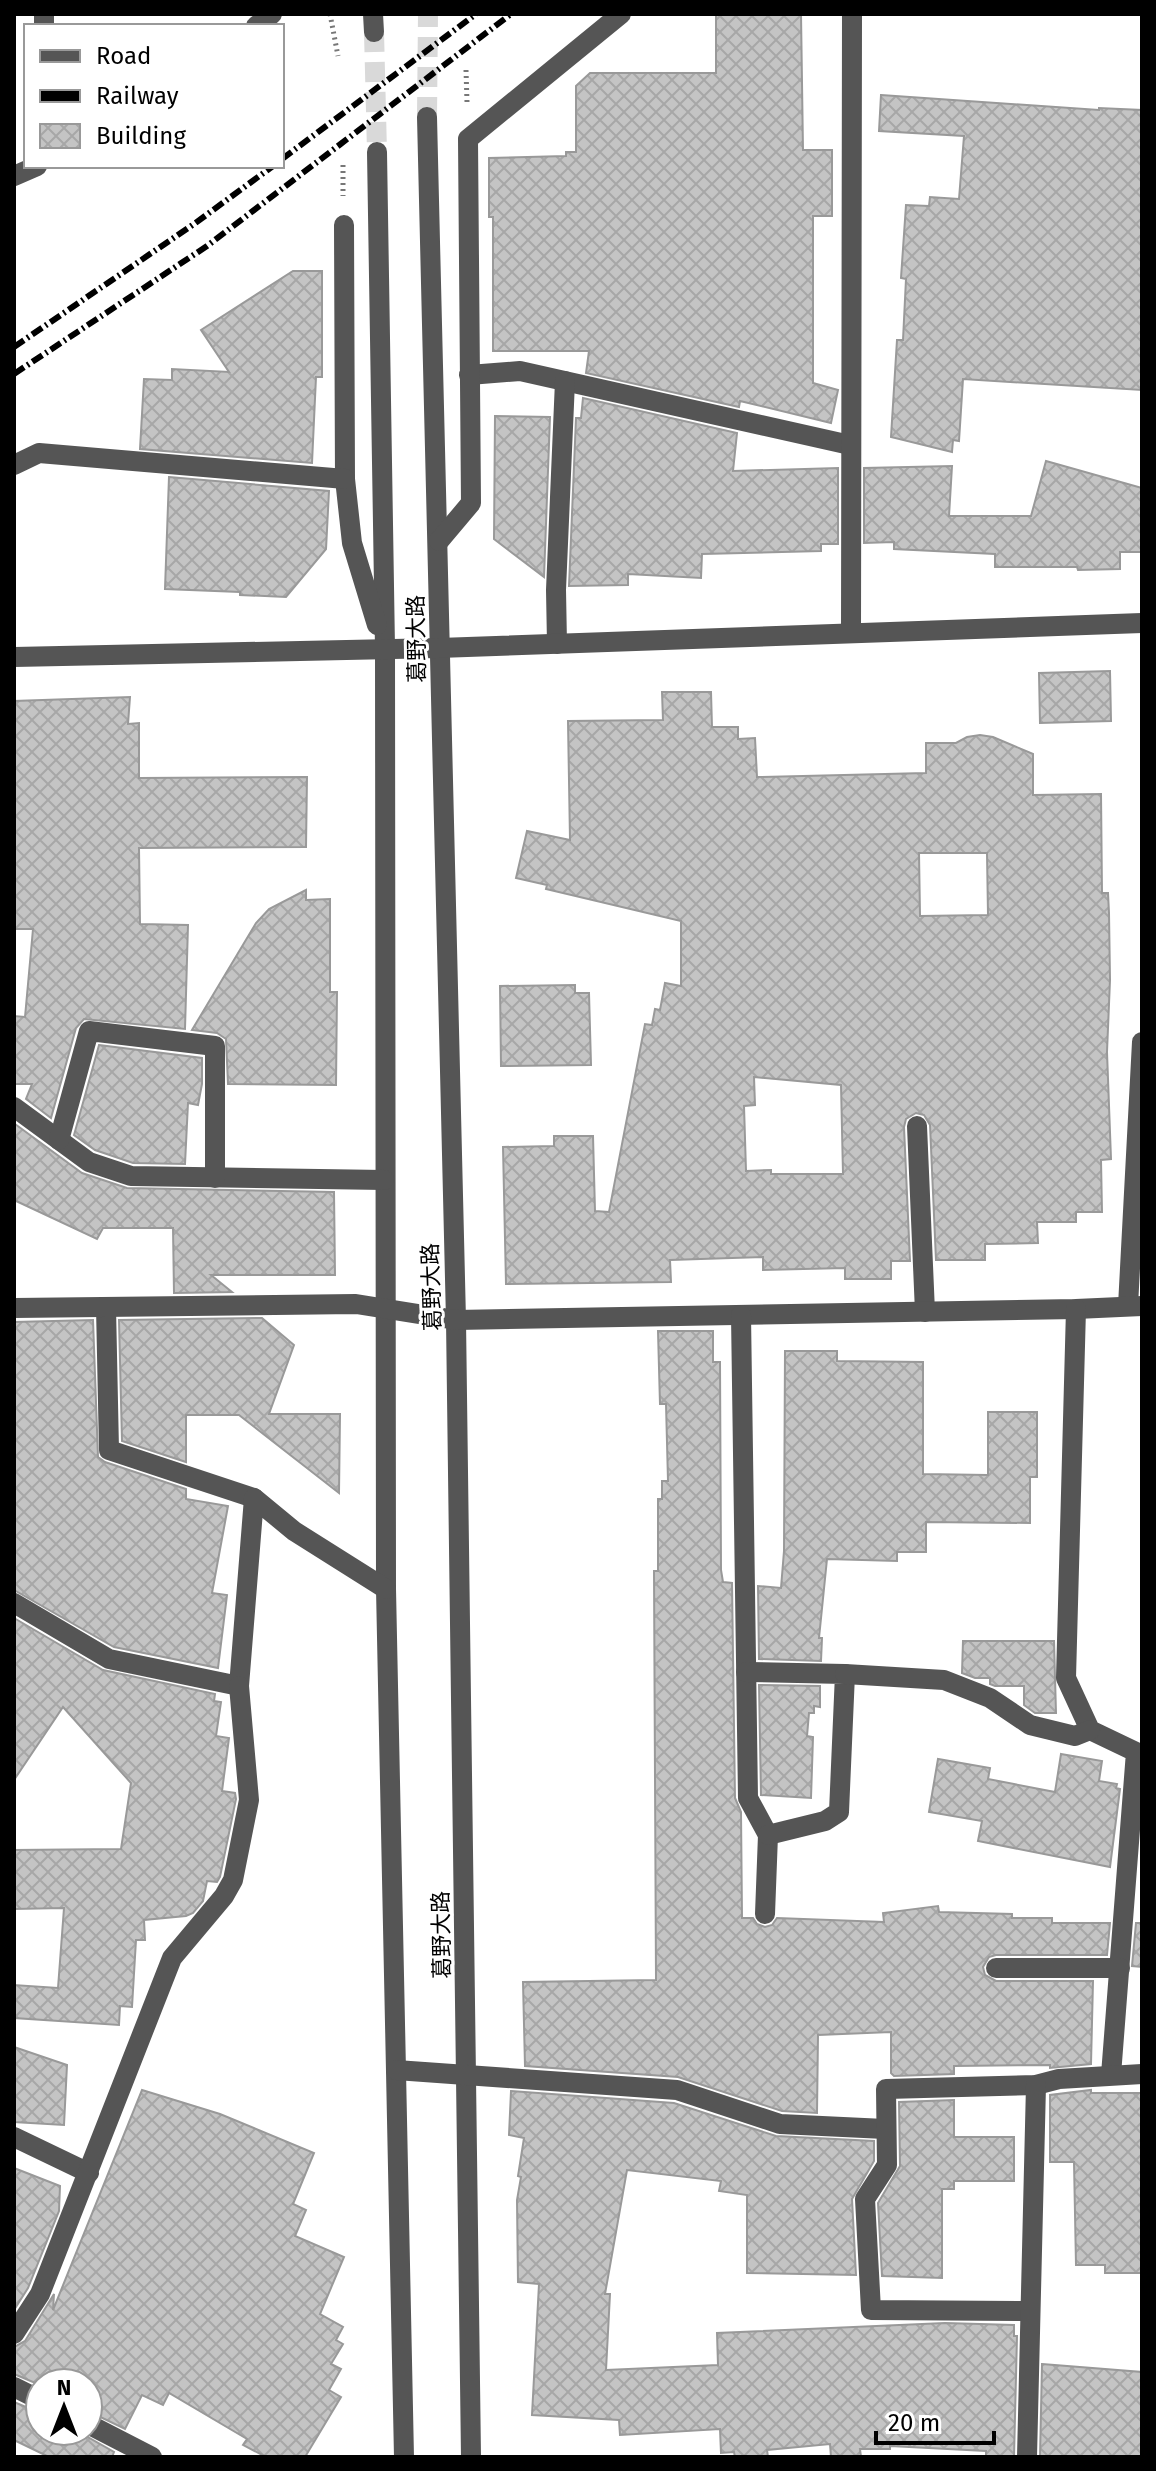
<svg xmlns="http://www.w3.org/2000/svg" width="1156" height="2471" font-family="'Fira Sans','Noto Sans JP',sans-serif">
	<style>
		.building { fill: url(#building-cross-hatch); stroke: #999; stroke-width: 2; fill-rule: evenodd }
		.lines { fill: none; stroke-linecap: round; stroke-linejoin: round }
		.minor-tunnel { stroke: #d9d9d9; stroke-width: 20; stroke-dasharray: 20 10; stroke-linecap: butt }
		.path { stroke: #777; stroke-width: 5; stroke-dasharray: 2 4; stroke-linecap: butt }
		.minor { stroke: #555; stroke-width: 20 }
		.rail { stroke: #000; stroke-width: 6; stroke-dasharray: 12 4 2 4; stroke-linecap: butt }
		.labels { text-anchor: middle; stroke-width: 6; stroke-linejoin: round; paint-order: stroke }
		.street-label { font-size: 22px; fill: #000; stroke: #fff }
	</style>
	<defs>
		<pattern id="building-cross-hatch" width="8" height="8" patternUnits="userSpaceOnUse" patternTransform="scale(2)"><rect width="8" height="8" fill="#c4c4c4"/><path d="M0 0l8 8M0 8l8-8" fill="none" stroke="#a7a7a7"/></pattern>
	</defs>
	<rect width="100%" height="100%" fill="#fff"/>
	<g class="building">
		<polygon points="716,14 801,14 803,150 832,150 832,216 813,216 813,383 838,390 831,423 740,401 739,407 586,373 589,351 493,351 493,217 489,217 489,158 566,156 566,152 576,152 576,86 590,73 716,73"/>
		<polygon points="881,95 1099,110 1099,108 1142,110 1142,390 963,379 959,441 953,440 952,452 891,437 897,340 903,340 906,279 901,278 906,205 929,206 930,197 959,199 964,136 879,131"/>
		<polygon points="293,271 322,271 322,377 316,377 312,463 140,449 144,379 172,380 172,369 229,372 201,330"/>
		<polygon points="583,398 737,433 733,471 838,468 838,544 821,544 821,551 702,554 701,578 628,574 628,585 569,586 576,418 581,418"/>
		<polygon points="495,416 550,417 544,577 494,539"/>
		<polygon points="1046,461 1142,488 1142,552 1120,552 1120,569 1078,570 1077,567 995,567 995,554 894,549 894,542 864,543 864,468 952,466 949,516 1031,516"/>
		<polygon points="169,477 329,491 326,549 286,597 240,595 240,592 165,589"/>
		<polygon points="1110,671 1111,721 1040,723 1039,673"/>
		<path d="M662,692H711L712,727H738V739L755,738L757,777L926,773V743H956L967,737L980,735L993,737L1033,754V795L1101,794L1102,893H1108L1109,913L1110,980L1107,1052L1111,1159L1101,1160L1102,1212H1076V1222H1037L1038,1243L985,1244V1260H936L930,1125L924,1115L916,1113L906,1119L904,1127L910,1261H891V1279H845V1268L763,1270V1257L670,1260L671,1282L506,1284L503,1147L554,1146V1136H593L595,1211L609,1212L645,1024L652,1025L655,1009L660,1010L665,983L681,986V921L546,889L547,885L516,878L527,831L570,840L568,721L663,720ZM919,853H987L988,915L920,916ZM754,1077L841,1085L843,1174H771V1170L746,1171L744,1106L755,1105Z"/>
		<polygon points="130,697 128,724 139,723 139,778 307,777 306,847 139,848 140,924 188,925 185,1029 84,1019 76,1028 51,1118 26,1099 32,1084 14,1084 14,1016 25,1017 33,929 14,929 14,701"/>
		<polygon points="306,890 306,900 330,899 330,992 337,992 336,1085 228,1084 226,1039 217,1033 192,1030 256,923 269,909"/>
		<polygon points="575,985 575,993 589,993 591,1065 501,1066 500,986"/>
		<polygon points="99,1045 202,1058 202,1084 198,1105 188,1103 185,1164 133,1163 95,1150 74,1135"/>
		<polygon points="15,1124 82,1173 127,1188 334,1192 335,1275 211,1275 232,1292 174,1293 173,1228 103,1228 97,1239 14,1200"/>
		<polygon points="262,1318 294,1345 269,1414 340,1414 339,1493 239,1415 186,1415 186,1462 122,1441 119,1320"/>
		<polygon points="93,1320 98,1457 105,1462 186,1489 186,1499 228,1506 212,1593 227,1595 218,1668 114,1647 14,1590 14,1322"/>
		<polygon points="658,1331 713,1331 713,1362 720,1362 721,1570 723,1582 732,1583 735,1798 741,1812 742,1918 753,1918 757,1924 765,1927 772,1925 777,1918 884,1922 883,1913 938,1906 939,1912 1012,1914 1012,1918 1052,1918 1052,1923 1110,1923 1107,1955 996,1955 989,1957 983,1967 985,1975 996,1981 1093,1981 1091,2064 1050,2068 1050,2065 954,2066 954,2074 894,2076 891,2073 891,2032 818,2035 817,2113 782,2111 678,2077 525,2066 523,1982 656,1980 654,1571 658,1571 658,1499 662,1499 662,1481 668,1481 666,1404 660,1404"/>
		<polygon points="785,1351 837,1351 837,1361 923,1362 923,1474 988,1475 988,1412 1037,1412 1037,1477 1030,1477 1030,1523 926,1522 926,1552 897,1552 897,1561 827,1559 819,1638 822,1638 821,1661 759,1659 758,1586 781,1588 784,1551"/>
		<polygon points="14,1618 103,1670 215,1694 214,1701 221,1702 216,1736 229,1738 222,1791 235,1793 236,1799 220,1877 217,1882 207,1881 203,1901 193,1913 186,1916 144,1920 145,1940 136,1940 132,2007 120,2006 119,2025 14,2018 14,1985 58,1988 64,1908 14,1909 14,1850 121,1849 131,1783 63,1707 14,1780"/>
		<polygon points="963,1641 1054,1641 1056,1713 1035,1713 1024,1705 1024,1686 995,1686 990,1684 990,1678 975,1678 962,1673"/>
		<polygon points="759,1685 820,1686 820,1707 814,1706 814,1713 809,1713 807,1736 813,1737 811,1798 761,1795"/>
		<polygon points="1061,1754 1102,1761 1099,1781 1117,1784 1116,1788 1120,1789 1110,1867 978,1841 982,1821 929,1812 938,1759 990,1768 988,1779 1055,1792"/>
		<polygon points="1136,1923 1142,1923 1142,1967 1132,1966"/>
		<polygon points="14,2047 67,2065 64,2125 14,2122"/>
		<polygon points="142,2090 220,2114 314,2153 293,2204 306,2210 295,2236 344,2257 320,2314 343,2327 336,2340 343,2344 331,2364 341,2369 329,2390 341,2397 305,2457 266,2457 243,2445 247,2439 169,2393 163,2405 142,2395 125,2429 88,2411 88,2383 40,2383 40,2385 14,2374 14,2347 25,2341 54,2294 53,2310"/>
		<polygon points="1091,2090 1091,2093 1142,2093 1142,2273 1105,2273 1105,2265 1076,2265 1074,2162 1050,2162 1050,2095"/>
		<polygon points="511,2091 674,2103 776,2136 874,2141 874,2161 852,2199 856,2275 747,2273 747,2195 719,2191 721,2181 627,2170 605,2294 610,2294 606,2370 718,2365 717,2333 945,2323 1014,2325 1014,2336 1017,2336 1014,2457 986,2457 986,2451 890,2446 890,2449 860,2449 861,2457 831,2457 830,2444 767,2450 768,2457 735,2457 734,2452 721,2453 720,2429 620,2435 619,2420 532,2415 539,2284 518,2282 517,2200 521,2177 518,2176 524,2138 509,2135"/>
		<polygon points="954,2100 954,2137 1014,2137 1014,2181 954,2181 954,2189 942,2189 942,2278 882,2276 878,2203 900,2166 899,2102"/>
		<polygon points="14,2168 60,2186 59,2211 28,2288 14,2310"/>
		<polygon points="1042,2364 1142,2372 1142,2457 1040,2457"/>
		<polygon points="14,2402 40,2413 40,2431 77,2431 114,2452 112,2457 49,2457 14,2440"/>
	</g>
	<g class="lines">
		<g class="minor-tunnel">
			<polyline points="374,32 377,152"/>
			<polyline points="427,117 428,14"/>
		</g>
		<g class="path">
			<polyline points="330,14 338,56"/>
			<polyline points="466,70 467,102"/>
			<polyline points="343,165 343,196"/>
		</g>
		<g class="minor">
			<polyline points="373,14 374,32"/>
			<polyline points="44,26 44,14"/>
			<polyline points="256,26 272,14"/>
			<polyline points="427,117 456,1320 471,2457"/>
			<polyline points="377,152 385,648 386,1589 404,2457"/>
			<polyline points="14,176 37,166"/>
			<polyline points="344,225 345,479 352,543 377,625"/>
			<polyline points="469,375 520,371 850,445"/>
			<polyline points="14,465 39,453 345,479"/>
			<polyline points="439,541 471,503 468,139 621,14"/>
			<polyline points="851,633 852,14"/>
			<polyline points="557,644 556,590 565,381"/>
			<polyline points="14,657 439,648 1142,623"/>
			<polyline points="14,1107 89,1162 131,1176 384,1180"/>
			<polyline points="917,1126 925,1312"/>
			<polyline points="59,1140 89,1031 215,1046 215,1178"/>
			<polyline points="1128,1306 1142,1042"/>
			<polyline points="106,1307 109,1450 254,1498"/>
			<polyline points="14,1308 356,1304 456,1320 1076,1309 1142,1306"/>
			<polyline points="1076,1309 1066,1678 1090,1730 1136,1752 1111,2075"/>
			<polyline points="741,1315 748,1798 768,1835 765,1914"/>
			<polyline points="14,1603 109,1659 239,1686 254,1498 294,1531 386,1589"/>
			<polyline points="746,1672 845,1674 839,1812 825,1821 768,1835"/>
			<polyline points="845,1674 944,1680 990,1698 1030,1725 1075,1736 1090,1730"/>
			<polyline points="996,1968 1120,1968"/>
			<polyline points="396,2070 677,2090 780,2124 885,2129"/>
			<polyline points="14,2137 89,2173"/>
			<polyline points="1029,2311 871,2310 865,2199 887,2165 886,2089 1036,2085 1059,2079 1142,2074"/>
			<polyline points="14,2334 40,2294 172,1958 224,1896 233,1880 249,1800 239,1686"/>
			<polyline points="14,2387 40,2400"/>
			<polyline points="88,2424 152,2457"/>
			<polyline points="1027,2457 1036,2085"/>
		</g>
		<g class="rail">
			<polyline points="282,159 476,14"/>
			<polyline points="14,347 194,224 273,166"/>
			<polyline points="14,374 207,246 511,14"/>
		</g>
	</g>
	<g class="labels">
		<g class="street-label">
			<text transform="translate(416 639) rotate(-91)" y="8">葛野大路</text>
			<text transform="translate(431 1287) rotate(-92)" y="8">葛野大路</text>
			<text transform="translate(441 1935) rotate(-91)" y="8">葛野大路</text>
		</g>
	</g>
	<rect width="1156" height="2471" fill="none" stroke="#000000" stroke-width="32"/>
	<rect x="24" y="24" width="260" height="144" fill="#ffffff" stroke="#999999" stroke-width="2"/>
	<rect x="40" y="50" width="40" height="12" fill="#555555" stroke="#999999" stroke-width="2"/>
	<text x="96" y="64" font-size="24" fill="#000000">Road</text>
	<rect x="40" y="90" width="40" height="12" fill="#000000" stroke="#999999" stroke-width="2"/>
	<text x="96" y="104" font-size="24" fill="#000000">Railway</text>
	<rect x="40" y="124" width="40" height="24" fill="url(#building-cross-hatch)" stroke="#999999" stroke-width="2"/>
	<text x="96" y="144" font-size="24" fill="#000000">Building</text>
	<g transform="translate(64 2407)"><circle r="38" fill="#ffffff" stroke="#999999" stroke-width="2"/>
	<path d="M0-6L14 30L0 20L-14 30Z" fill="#000000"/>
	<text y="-12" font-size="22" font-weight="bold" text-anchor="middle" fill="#000000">N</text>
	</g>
	<path d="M876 2431v12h118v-12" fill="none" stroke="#000000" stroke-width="4"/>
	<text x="888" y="2431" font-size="24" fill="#000000" stroke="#ffffff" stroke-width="6" paint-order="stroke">20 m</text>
</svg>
